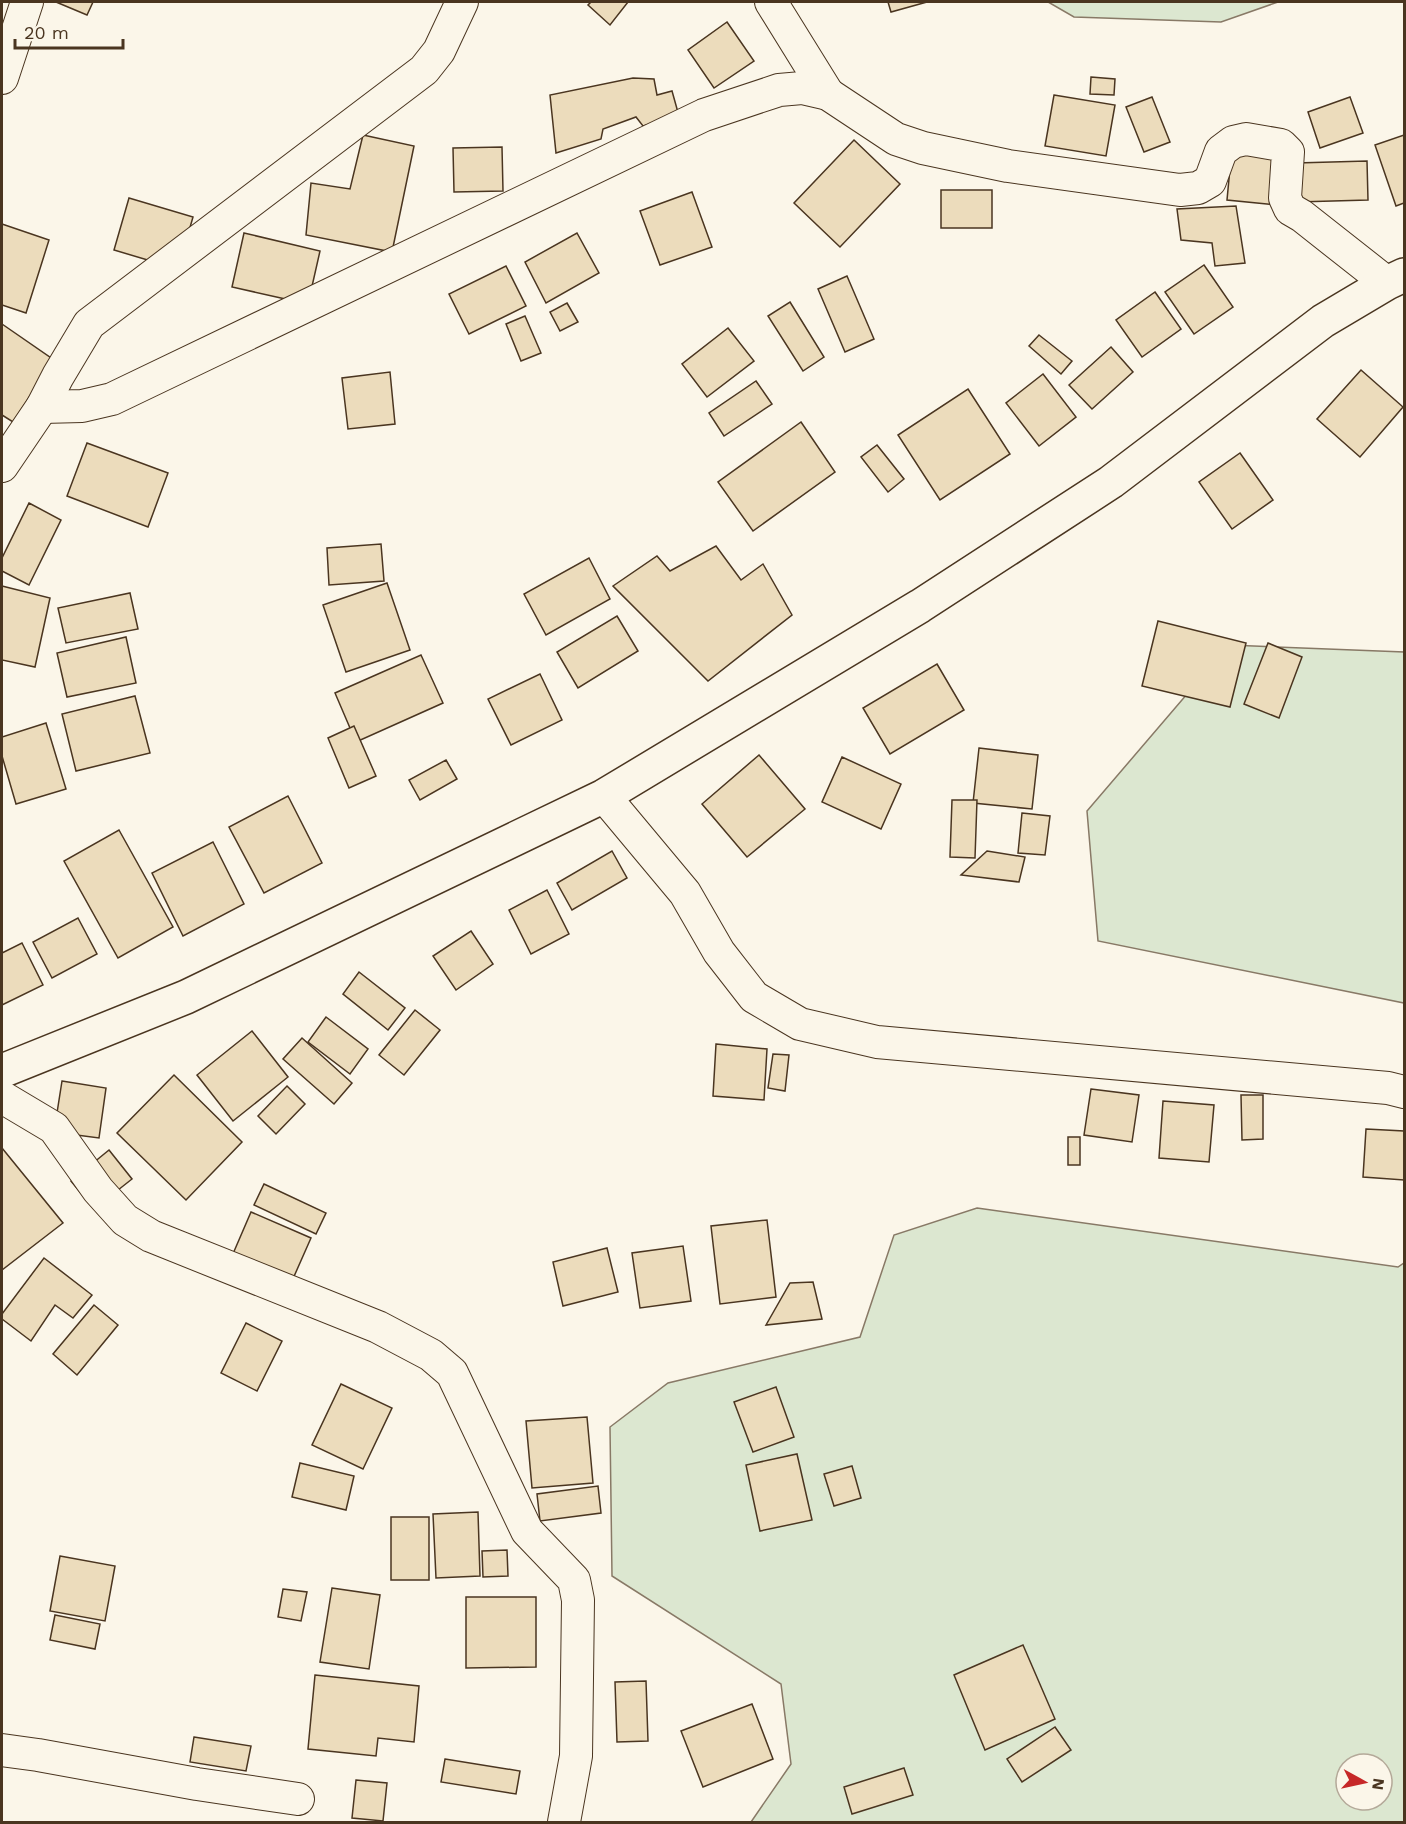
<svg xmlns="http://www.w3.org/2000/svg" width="1406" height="1824" font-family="'Work Sans',sans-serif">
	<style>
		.green { fill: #dce7d0; stroke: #887966; stroke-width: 1.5; fill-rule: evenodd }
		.building { fill: #ecdcbc; stroke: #4a3520; stroke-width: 1.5 }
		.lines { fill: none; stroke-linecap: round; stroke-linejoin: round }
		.minor-casing { stroke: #4a3520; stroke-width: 34 }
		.secondary-casing { stroke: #4a3520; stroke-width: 36 }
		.minor { stroke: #fbf6e9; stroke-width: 32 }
		.secondary { stroke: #fbf6e9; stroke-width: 33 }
	</style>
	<rect width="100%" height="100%" fill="#fbf6e9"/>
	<g class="green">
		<polygon points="1048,2 1278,2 1221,22 1074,17"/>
		<polygon points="1229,645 1404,652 1404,1003 1098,941 1087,811"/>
		<path d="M977,1208L1398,1267L1404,1263V1822H751L791,1764L781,1684L612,1576L610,1427L668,1383L860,1337L894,1235ZM1346,1764H1382V1800H1346Z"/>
	</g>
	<g class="building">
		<polygon points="56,2 93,2 87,15"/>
		<polygon points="591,2 628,2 610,25 588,5"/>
		<polygon points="888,2 927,2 891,12"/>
		<polygon points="727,22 754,61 714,88 688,50"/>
		<polygon points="1091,77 1115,79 1114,95 1090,94"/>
		<polygon points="633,78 654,79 657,95 672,91 679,116 643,126 636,117 603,129 601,139 556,153 550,95"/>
		<polygon points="1054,95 1115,105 1106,156 1045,146"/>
		<polygon points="1152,97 1170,142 1144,152 1126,107"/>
		<polygon points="1350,97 1363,133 1320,148 1308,112"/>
		<polygon points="363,135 414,146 392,252 306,235 311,183 350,189"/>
		<polygon points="1404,135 1404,203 1396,206 1375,145"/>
		<polygon points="854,140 900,184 840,247 794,203"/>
		<polygon points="502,147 503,191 454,192 453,148"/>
		<polygon points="1232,147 1281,152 1277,205 1227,200"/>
		<polygon points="1367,161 1368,200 1297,202 1296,163"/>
		<rect x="941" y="190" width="51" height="38"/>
		<polygon points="692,192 712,247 660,265 640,211"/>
		<polygon points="129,198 193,217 178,269 114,250"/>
		<polygon points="1236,206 1245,263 1215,266 1212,243 1181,240 1177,209"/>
		<polygon points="2,224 49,240 26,313 2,305"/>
		<polygon points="244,233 320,251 308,304 232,287"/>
		<polygon points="577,233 599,273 546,303 525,262"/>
		<polygon points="1204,265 1233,307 1194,334 1165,292"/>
		<polygon points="506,266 526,306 469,334 449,294"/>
		<polygon points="847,276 874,339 845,352 818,289"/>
		<polygon points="1155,292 1181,329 1142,357 1116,320"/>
		<polygon points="790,302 824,357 803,371 768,316"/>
		<polygon points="567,303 578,322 560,331 550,312"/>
		<polygon points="525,316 541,353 521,361 506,324"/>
		<polygon points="2,324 54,360 13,422 2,415"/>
		<polygon points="728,328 754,361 707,397 682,364"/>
		<polygon points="1039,335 1072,361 1061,374 1029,346"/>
		<polygon points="1111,347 1133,372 1092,409 1069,385"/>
		<polygon points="1361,370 1403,407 1360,457 1317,419"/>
		<polygon points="390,372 395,424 348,429 342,378"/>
		<polygon points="1043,374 1076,417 1039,446 1006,403"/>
		<polygon points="756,381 772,404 724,436 709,413"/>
		<polygon points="968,389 1010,454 940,500 898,435"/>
		<polygon points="801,422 835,472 753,531 718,482"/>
		<polygon points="87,443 168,473 148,527 67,496"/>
		<polygon points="877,445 904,479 888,492 861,457"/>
		<polygon points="1240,453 1273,500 1232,529 1199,482"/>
		<polygon points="29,503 61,520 29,585 2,571 2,558"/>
		<polygon points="381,544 384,581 329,585 327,548"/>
		<polygon points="716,546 741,580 763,564 792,615 708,681 613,586 657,556 670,571"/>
		<polygon points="589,558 610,599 546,635 524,594"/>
		<polygon points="387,583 410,650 346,672 323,605"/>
		<polygon points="2,586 50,598 35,667 2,660"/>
		<polygon points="130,593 138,629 66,643 58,608"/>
		<polygon points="617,616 638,651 578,688 557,652"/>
		<polygon points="1158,621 1246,643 1230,707 1142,686"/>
		<polygon points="126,637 136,683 67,697 57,653"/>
		<polygon points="1268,643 1302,657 1279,718 1244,704"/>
		<polygon points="421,655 443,703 356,742 335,693"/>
		<polygon points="937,664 964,710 890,754 863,708"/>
		<polygon points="540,674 562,720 511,745 488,699"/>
		<polygon points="135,696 150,753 76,771 62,714"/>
		<polygon points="46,723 66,789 16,804 2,756 2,737"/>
		<polygon points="354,726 376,776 349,788 328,738"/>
		<polygon points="979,748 1038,755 1032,809 973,803"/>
		<polygon points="759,755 805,809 747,857 702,804"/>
		<polygon points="842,757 901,784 881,829 822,802"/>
		<polygon points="446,760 457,779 420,800 409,780"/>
		<polygon points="288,796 322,863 264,893 229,827"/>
		<polygon points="952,800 977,800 975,858 950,857"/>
		<polygon points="1022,813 1050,816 1045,855 1018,853"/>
		<polygon points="119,830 173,927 118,958 64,861"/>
		<polygon points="213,842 244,904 183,936 152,873"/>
		<polygon points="612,851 627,878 572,910 557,883"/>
		<polygon points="987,851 1025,857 1019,882 961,875"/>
		<polygon points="547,890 569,934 531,954 509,910"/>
		<polygon points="78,918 97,954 52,978 33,942"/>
		<polygon points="471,931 493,964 456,990 433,956"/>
		<polygon points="22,943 43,985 2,1005 2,953"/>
		<polygon points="359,972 405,1008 388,1030 343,994"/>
		<polygon points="415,1010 440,1030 404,1075 379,1055"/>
		<polygon points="326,1017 368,1049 350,1074 308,1042"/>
		<polygon points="252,1031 288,1077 233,1121 197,1075"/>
		<polygon points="302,1038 352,1083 334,1104 283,1059"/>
		<polygon points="716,1044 767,1049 764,1100 713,1096"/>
		<polygon points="773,1054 789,1055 785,1091 768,1088"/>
		<polygon points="174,1075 242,1142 186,1200 117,1133"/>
		<polygon points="62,1081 106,1088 99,1138 54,1132"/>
		<polygon points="287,1086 305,1104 276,1134 258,1116"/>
		<polygon points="1091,1089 1139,1095 1132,1142 1084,1135"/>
		<polygon points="1241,1095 1263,1095 1263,1139 1242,1140"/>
		<polygon points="1163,1101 1214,1105 1209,1162 1159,1158"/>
		<polygon points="1366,1129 1404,1131 1404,1180 1363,1177"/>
		<rect x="1068" y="1137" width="12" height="28"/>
		<polygon points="2,1148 63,1223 2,1270"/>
		<polygon points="109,1150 132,1179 94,1209 71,1181"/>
		<polygon points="264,1184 326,1213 316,1234 254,1205"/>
		<polygon points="251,1212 311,1238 288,1290 229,1263"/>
		<polygon points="767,1220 776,1297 720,1304 711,1226"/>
		<polygon points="683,1246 691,1301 640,1308 632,1253"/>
		<polygon points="607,1248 618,1292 563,1306 553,1262"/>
		<polygon points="44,1258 92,1295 73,1318 55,1305 31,1341 2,1319 2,1314"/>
		<polygon points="813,1282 822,1319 766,1325 790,1283"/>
		<polygon points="94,1305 118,1325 77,1375 53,1354"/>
		<polygon points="246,1323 282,1341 257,1391 221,1373"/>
		<polygon points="341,1384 392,1408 363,1469 312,1445"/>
		<polygon points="776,1387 794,1437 753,1452 734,1402"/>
		<polygon points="587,1417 593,1483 532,1488 526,1421"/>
		<polygon points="797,1454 812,1520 760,1531 746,1465"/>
		<polygon points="300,1463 354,1476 346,1510 292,1497"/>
		<polygon points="852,1466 861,1498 834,1506 824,1474"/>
		<polygon points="598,1486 601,1513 540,1521 537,1494"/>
		<polygon points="478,1512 480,1576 436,1578 433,1514"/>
		<rect x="391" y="1517" width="38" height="63"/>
		<polygon points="507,1550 508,1576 483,1577 482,1551"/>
		<polygon points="60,1556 115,1566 105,1621 50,1611"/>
		<polygon points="332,1588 380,1595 369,1669 320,1662"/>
		<polygon points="283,1589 307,1592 301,1621 278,1617"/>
		<polygon points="466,1597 536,1597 536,1667 466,1668"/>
		<polygon points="55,1615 100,1624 95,1649 50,1640"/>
		<polygon points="1023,1645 1055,1719 985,1750 954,1675"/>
		<polygon points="315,1675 419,1686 414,1742 378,1738 376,1756 308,1749"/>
		<polygon points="646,1681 648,1741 617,1742 615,1682"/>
		<polygon points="752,1704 773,1759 703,1787 681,1731"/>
		<polygon points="1055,1727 1071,1750 1022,1782 1007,1759"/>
		<polygon points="194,1737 251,1746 246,1771 190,1762"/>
		<polygon points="445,1759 520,1771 516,1794 441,1782"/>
		<polygon points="904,1768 913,1795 852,1814 844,1787"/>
		<polygon points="356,1780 387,1783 383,1821 352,1818"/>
	</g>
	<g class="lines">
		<g class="minor-casing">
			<g id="minor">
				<polyline points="771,2 828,94"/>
				<polyline points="2,78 27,2"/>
				<polyline points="42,407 82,406 112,399 704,115 779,90 802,88 828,94 896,139 923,148 1008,166 1180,190 1198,188 1210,181 1221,151 1233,142 1246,139 1281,145 1288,152 1285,198 1290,209 1302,216 1387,283"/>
				<polyline points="2,466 42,407 58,376 89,324 424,70 439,51 462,2"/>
				<polyline points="604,796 685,893 719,952 754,997 800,1024 877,1042 1388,1088 1404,1092"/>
				<polyline points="2,1097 54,1128 98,1190 125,1220 151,1236 378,1327 431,1355 452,1373 527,1531 574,1580 578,1600 576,1756 564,1822"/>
				<polyline points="2,1750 38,1755 197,1784 298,1799"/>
			</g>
		</g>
		<g class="secondary-casing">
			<polyline id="secondary" points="2,1071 186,997 604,796 920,606 1111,482 1323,321 1387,283 1404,275"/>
		</g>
		<use href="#minor" class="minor"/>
		<use href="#secondary" class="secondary"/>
	</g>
	<rect width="1406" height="1824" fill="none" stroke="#4a3520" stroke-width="6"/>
	<g transform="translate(1364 1782) rotate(98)"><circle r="28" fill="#fbf6e9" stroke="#b4a999" stroke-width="1.5"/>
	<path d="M0-4.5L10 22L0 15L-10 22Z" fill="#c62828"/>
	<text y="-9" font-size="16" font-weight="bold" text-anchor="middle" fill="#4a3520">N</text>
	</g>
	<path d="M15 39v9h108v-9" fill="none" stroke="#4a3520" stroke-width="3"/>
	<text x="24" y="39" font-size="18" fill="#4a3520" stroke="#fbf6e9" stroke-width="4.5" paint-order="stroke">20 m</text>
</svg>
